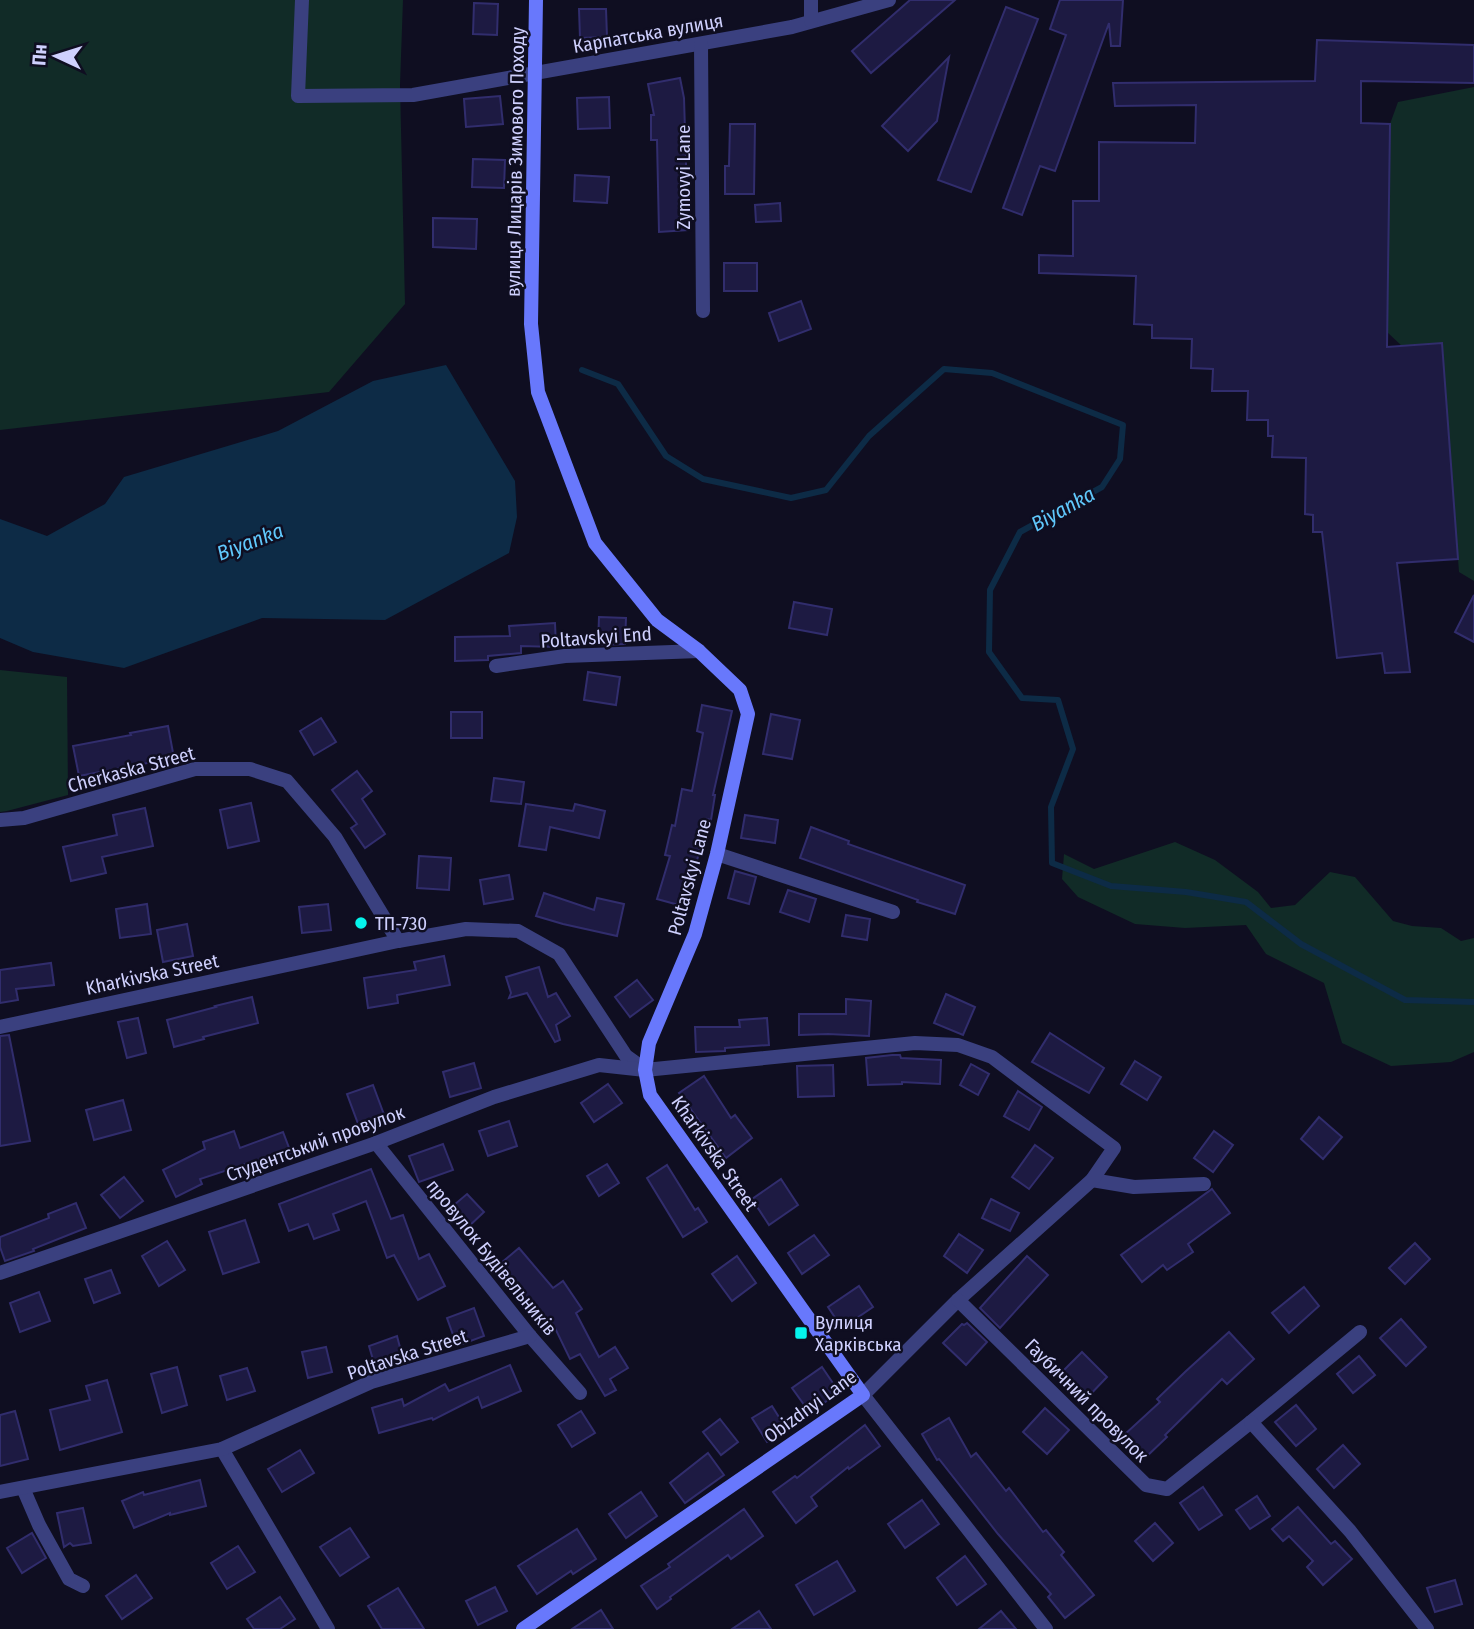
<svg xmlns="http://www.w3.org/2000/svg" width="1474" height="1629" font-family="'Fira Sans Condensed',sans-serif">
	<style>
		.green { fill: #112b27 }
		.water { fill: #0d2b46 }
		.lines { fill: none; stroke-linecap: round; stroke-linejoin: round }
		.stream { stroke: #0d2b46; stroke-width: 6 }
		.building { fill: #1d1a42; stroke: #312d6d; stroke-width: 2 }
		.street { stroke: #3a407f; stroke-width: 14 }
		.secondary { stroke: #6878fc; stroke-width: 14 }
		.poi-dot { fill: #05f4ec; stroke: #0f0e21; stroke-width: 2.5 }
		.labels { text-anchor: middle; stroke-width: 5; stroke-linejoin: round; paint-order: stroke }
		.street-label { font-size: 19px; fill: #cfd0fe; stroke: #0f0e21 }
		.poi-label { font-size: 19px; fill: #cfd0fe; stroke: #0f0e21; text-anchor: start }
		.water-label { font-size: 21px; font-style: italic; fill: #60c8fc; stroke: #0f0e21 }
	</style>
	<rect width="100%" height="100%" fill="#0f0e21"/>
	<g class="green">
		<polygon points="0,0 403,0 400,85 405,304 329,392 0,430"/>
		<polygon points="1474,87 1474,581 1459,572 1442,343 1402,346 1387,332 1390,124 1398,102"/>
		<polygon points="0,670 67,677 68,795 7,811 0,812"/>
		<polygon points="1175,842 1215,860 1258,892 1271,908 1295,905 1330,872 1355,877 1393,921 1412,926 1441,928 1461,941 1474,938 1474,1052 1451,1062 1391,1066 1342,1043 1324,983 1266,954 1246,925 1185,928 1135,924 1078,897 1062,879 1064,854 1094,869"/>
	</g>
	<polygon class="water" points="446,365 515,481 517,517 509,553 385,620 262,618 124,668 33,652 0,638 0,519 47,536 105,504 124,477 278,431 373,381"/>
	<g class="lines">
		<polyline class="stream" points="582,370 618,384 666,456 703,479 791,498 826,490 869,436 944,369 992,373 1123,425 1120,459 1102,487 1020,532 990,590 989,652 1022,698 1058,700 1073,749 1051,807 1052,863 1111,886 1186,892 1246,902 1301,944 1405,1000 1474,1002"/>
	</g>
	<g class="building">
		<polygon points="910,0 955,0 871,73 852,51"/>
		<polygon points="1060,0 1123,0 1120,46 1111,46 1109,23 1055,171 1040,166 1022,215 1003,208 1066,35 1050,29"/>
		<polygon points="474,3 498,4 497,35 473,34"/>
		<polygon points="1006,7 1038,19 971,192 938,180"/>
		<polygon points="579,9 606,9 607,37 580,38"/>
		<polygon points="1317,40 1474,45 1474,83 1361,81 1361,123 1390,124 1387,347 1442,343 1458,559 1397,563 1410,672 1385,673 1382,653 1337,658 1322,532 1313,532 1313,515 1305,514 1306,458 1272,457 1273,436 1268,436 1268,420 1247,420 1248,391 1212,391 1213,369 1191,368 1192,339 1152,338 1152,325 1134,324 1136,276 1039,273 1039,255 1073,256 1073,201 1099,201 1099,142 1195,143 1196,105 1115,106 1113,83 1315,81"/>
		<polygon points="949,57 937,121 908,151 882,126"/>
		<polygon points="680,78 684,98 688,230 659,232 657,140 651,140 651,115 654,115 648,84"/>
		<polygon points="500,96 503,124 466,127 464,99"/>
		<polygon points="609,97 610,128 578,129 577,98"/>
		<polygon points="730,124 755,124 754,194 725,194 725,166 729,166"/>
		<polygon points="473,159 505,160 504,188 472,187"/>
		<polygon points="575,175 609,177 607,203 574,201"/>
		<polygon points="780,203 781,221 756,222 755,205"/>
		<polygon points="433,218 477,219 476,249 433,247"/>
		<rect x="724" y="263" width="33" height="28"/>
		<polygon points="801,301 811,329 779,341 769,313"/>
		<polygon points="1474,595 1474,642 1455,632"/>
		<polygon points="794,602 832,609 827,635 789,628"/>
		<polygon points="599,617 626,618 625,644 598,645"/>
		<polygon points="555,623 556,647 521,646 521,653 488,656 488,660 455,661 455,637 510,636 509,626"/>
		<polygon points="588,672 620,677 616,705 584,700"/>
		<polygon points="702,705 732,711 713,795 715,795 711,820 707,819 694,873 696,874 686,907 657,899 670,856 665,855 672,825 675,826 682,789 692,791 703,733 697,731"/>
		<rect x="451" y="712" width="31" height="26"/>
		<polygon points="771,714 800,720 792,759 763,754"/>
		<polygon points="321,718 336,742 314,755 300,731"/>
		<polygon points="168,726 174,758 79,776 73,746 131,735 130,733"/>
		<polygon points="357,771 372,791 362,799 385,834 365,848 351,828 357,824 332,790"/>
		<polygon points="494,778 524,782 521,804 491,801"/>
		<polygon points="251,803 259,841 228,848 220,810"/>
		<polygon points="526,804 573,811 575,804 605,811 599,838 550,827 546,850 519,846"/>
		<polygon points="145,808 153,846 102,857 106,873 71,881 63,847 117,835 113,815"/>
		<polygon points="745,815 778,820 775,843 741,838"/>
		<polygon points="811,827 849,841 848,844 965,885 955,914 917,902 918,900 800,858"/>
		<polygon points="419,856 451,858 449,890 417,888"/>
		<polygon points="735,871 756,877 749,904 728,898"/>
		<polygon points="509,875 513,899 484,904 480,880"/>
		<polygon points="788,890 816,899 809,922 780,912"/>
		<polygon points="544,893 594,910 597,898 624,904 617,936 563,924 536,916"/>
		<polygon points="147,904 151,934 120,938 116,909"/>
		<polygon points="328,904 331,930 302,933 299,907"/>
		<polygon points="846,915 870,919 867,940 842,936"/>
		<polygon points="187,924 193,956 163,962 157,930"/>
		<polygon points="444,956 450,985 397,995 398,1003 368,1008 364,978 416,970 414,962"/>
		<polygon points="51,963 54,985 16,989 18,1000 0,1003 0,970"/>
		<polygon points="539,967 548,997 556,993 570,1016 556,1025 560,1040 555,1042 527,993 509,998 511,993 506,977"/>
		<polygon points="637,980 653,1000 630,1017 615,997"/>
		<polygon points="946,994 975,1007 963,1035 934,1023"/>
		<polygon points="252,997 258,1023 203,1037 204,1039 174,1047 167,1020 216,1007 215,1006"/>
		<polygon points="846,999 871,1001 869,1036 828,1034 799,1035 799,1014 846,1014"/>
		<polygon points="138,1018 146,1053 127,1058 118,1022"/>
		<polygon points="767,1018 769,1045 725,1048 725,1051 696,1052 695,1027 740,1027 739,1020"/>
		<polygon points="1050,1033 1104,1068 1089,1093 1032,1062"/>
		<polygon points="9,1035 30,1141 0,1146 0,1036"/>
		<polygon points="892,1055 900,1055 901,1058 941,1060 940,1084 902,1082 902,1084 868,1085 866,1058"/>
		<polygon points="1135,1061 1161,1077 1147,1100 1121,1084"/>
		<polygon points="474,1063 481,1088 450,1097 443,1072"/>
		<polygon points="971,1064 989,1074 978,1095 960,1085"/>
		<polygon points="833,1065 834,1096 798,1097 797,1066"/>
		<polygon points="704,1076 731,1118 735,1115 752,1138 726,1158 679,1093"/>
		<polygon points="608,1084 622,1103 594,1122 581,1103"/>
		<polygon points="373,1085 386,1120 360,1129 347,1094"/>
		<polygon points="1018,1091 1042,1107 1029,1130 1004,1116"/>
		<polygon points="123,1100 131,1130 94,1140 86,1110"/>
		<polygon points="1319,1117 1342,1137 1323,1159 1301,1139"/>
		<polygon points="509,1121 517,1146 488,1156 479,1131"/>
		<polygon points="234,1131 240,1148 283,1132 291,1153 265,1162 264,1158 200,1179 202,1184 176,1197 163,1170 205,1149 203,1142"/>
		<polygon points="1214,1131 1233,1145 1213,1172 1194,1158"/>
		<polygon points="443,1144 453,1170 419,1182 409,1156"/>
		<polygon points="1035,1145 1053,1158 1029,1189 1012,1177"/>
		<polygon points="607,1164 619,1183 599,1196 587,1176"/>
		<polygon points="667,1165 695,1210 698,1208 707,1222 683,1237 647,1178"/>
		<polygon points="371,1169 391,1219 403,1215 419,1259 429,1254 445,1286 418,1300 394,1255 387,1258 366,1201 333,1214 339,1230 314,1239 308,1224 289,1231 279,1204"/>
		<polygon points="124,1177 143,1201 120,1218 101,1195"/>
		<polygon points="781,1179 798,1205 769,1225 752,1199"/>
		<polygon points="1212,1189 1230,1213 1188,1244 1193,1252 1167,1270 1163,1265 1142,1282 1121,1255"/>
		<polygon points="467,1194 484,1212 466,1229 448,1210"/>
		<polygon points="991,1199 1019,1213 1010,1231 982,1218"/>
		<polygon points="76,1203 86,1228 33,1249 34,1251 5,1261 0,1247 0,1237 49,1218 48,1214"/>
		<polygon points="245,1220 259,1262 223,1274 209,1232"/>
		<polygon points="959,1234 983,1250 967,1273 944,1256"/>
		<polygon points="814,1235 829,1255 802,1274 788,1253"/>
		<polygon points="167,1241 185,1270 159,1286 142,1256"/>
		<polygon points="1415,1243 1430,1259 1405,1284 1389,1268"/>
		<polygon points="519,1248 553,1288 563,1281 582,1309 576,1313 599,1357 615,1347 628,1368 610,1379 616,1390 605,1396 580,1354 570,1359 555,1328 545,1335 520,1301 494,1269"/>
		<polygon points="737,1256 756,1283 732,1301 712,1274"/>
		<polygon points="1027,1256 1048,1275 1000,1328 980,1308"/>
		<polygon points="111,1270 120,1293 94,1303 85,1279"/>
		<polygon points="859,1286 873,1307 842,1328 828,1307"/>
		<polygon points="1304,1287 1319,1306 1289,1333 1272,1313"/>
		<polygon points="39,1292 50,1321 20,1332 10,1303"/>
		<polygon points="474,1308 484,1336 457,1346 447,1318"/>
		<polygon points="1401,1319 1426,1347 1406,1366 1380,1338"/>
		<polygon points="967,1323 987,1342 966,1365 943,1343 962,1324 964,1325"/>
		<polygon points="1229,1332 1254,1359 1227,1384 1222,1379 1165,1435 1167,1437 1145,1458 1124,1435 1160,1402 1157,1399 1185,1372"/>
		<polygon points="397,1336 402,1355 374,1363 369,1346"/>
		<polygon points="326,1347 332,1372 308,1378 302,1352"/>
		<polygon points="1082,1352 1107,1377 1086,1399 1061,1373"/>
		<polygon points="1359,1356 1375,1375 1353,1393 1337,1374"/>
		<polygon points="510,1365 521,1391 482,1408 478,1397 433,1420 432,1418 379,1433 372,1408 402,1399 404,1406 445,1384 449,1391"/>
		<polygon points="177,1367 187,1405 162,1413 151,1374"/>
		<polygon points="822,1367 839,1392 810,1413 792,1388"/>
		<polygon points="247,1368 255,1391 227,1400 220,1376"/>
		<polygon points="107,1380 122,1432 60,1450 50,1410 90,1400 86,1386"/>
		<polygon points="1296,1405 1316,1429 1296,1446 1275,1422"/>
		<polygon points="772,1406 787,1430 767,1442 752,1418"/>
		<polygon points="1045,1408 1069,1430 1047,1454 1023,1432"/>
		<polygon points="15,1411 28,1459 0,1466 0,1415"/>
		<polygon points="581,1411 595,1433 572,1447 558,1425"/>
		<polygon points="949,1418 971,1457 976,1453 1006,1491 1009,1488 1043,1532 1046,1530 1064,1552 1061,1555 1094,1595 1065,1618 1048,1597 1051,1594 998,1534 939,1459 937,1460 922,1434"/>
		<polygon points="720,1419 738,1442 721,1455 703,1432"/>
		<polygon points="865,1425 880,1446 849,1469 848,1467 811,1497 817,1506 796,1523 773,1492 795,1476 797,1478"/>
		<polygon points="1343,1445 1360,1464 1334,1488 1317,1469"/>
		<polygon points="300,1450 314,1473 282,1492 268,1469"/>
		<polygon points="708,1453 724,1475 685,1503 670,1483"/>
		<polygon points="200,1480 206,1506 170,1515 170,1513 134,1528 122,1501 143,1492 144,1495"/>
		<polygon points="1203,1487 1222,1515 1199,1530 1180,1503"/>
		<polygon points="641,1492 657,1516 626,1538 609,1514"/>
		<polygon points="1257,1496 1270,1516 1250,1529 1236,1510"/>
		<polygon points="922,1500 939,1524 905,1548 888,1524"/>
		<polygon points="1298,1507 1331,1544 1335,1541 1352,1559 1323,1585 1307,1567 1313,1561 1289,1536 1283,1541 1272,1529"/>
		<polygon points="83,1508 91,1543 73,1546 70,1543 64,1547 57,1513"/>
		<polygon points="744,1509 763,1536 731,1559 728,1555 670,1597 671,1599 657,1609 641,1586 670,1567 668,1564"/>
		<polygon points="1155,1523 1173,1543 1153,1561 1135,1541"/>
		<polygon points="350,1528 369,1557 340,1576 320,1547"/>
		<polygon points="577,1529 596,1559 573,1574 571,1571 537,1594 518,1566"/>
		<polygon points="32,1533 46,1558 22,1573 7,1548"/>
		<polygon points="238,1546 255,1572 227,1589 211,1563"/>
		<polygon points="965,1556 986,1584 957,1605 937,1578"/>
		<polygon points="837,1561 855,1591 814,1615 796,1585"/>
		<polygon points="136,1575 152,1598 122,1619 106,1596"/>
		<polygon points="1455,1580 1462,1604 1435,1612 1427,1588"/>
		<polygon points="495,1587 507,1611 478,1625 466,1601"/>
		<polygon points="398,1588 424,1629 382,1629 368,1606"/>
		<polygon points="280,1597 295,1619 280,1629 254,1629 247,1619"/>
		<polygon points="601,1610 613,1629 572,1629"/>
		<polygon points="759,1611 771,1629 732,1629"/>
		<polygon points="1001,1611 1016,1629 979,1629"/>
	</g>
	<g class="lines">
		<g class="street">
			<polyline points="302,0 298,96 413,95 792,27 889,0"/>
			<polyline points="811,0 811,21"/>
			<polyline points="701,44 703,311"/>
			<polyline points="496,666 565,656 699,651"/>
			<polyline points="0,820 24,818 195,769 250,769 287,781 335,837 398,941"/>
			<polyline points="717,854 893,912"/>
			<polyline points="0,1027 398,941 466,929 518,931 559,954 626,1056 644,1069"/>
			<polyline points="376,1143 530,1336 580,1393"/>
			<polyline points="1092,1180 1134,1187 1204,1184"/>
			<polyline points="0,1273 376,1143 494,1097 599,1065 645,1070 915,1043 958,1045 992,1057 1114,1148 1092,1180 958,1300 863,1395 1046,1629"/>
			<polyline points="958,1300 1146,1485 1167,1489 1251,1422 1360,1332"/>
			<polyline points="1251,1422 1350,1531 1427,1629"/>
			<polyline points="222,1449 328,1629"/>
			<polyline points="23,1488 39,1525 69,1579 83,1586"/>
			<polyline points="0,1492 222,1449 371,1382 530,1336"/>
		</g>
		<polyline class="secondary" points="523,1629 863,1395 650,1095 645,1070 649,1043 695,934 717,854 748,714 740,690 699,651 657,620 595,543 538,392 531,324 536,0"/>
	</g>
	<g class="poi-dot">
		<circle cx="361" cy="923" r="7"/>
		<rect x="794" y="1326" width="14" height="14" rx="3.5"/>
	</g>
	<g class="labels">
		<g class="street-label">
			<text transform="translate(648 33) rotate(-10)" y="7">Карпатська вулиця</text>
			<text transform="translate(515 162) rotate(-89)" y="7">вулиця Лицарів Зимового Походу</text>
			<text transform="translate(683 177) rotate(-90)" y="7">Zymovyi Lane</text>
			<text transform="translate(596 637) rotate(-4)" y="7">Poltavskyi End</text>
			<text transform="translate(131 769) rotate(-15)" y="7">Cherkaska Street</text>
			<text transform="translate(689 877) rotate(-75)" y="7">Poltavskyi Lane</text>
			<text transform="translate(152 974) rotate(-12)" y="7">Kharkivska Street</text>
			<text transform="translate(315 1143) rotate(-20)" y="7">Студентський провулок</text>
			<text transform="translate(715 1153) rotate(55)" y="7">Kharkivska Street</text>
			<text transform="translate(492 1257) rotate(51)" y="7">провулок Будівельників</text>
			<text transform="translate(407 1354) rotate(-18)" y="7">Poltavska Street</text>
			<text transform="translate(1087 1400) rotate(45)" y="7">Гаубичний провулок</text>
			<text transform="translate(810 1406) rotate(-36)" y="7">Obizdnyi Lane</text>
		</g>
		<g class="poi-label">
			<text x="375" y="930">ТП-730</text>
			<text x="815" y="1329">Вулиця<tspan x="815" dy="22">Харківська</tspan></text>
		</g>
		<g class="water-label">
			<text transform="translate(1063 509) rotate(-29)" y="7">Biyanka</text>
			<text transform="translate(250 542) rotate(-21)" y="7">Biyanka</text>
		</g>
	</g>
	<g transform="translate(56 56) rotate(274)" stroke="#0f0e21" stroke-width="5" paint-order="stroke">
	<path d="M0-5L12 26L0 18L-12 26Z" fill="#cfd0fe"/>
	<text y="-10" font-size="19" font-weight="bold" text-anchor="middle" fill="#cfd0fe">Пн</text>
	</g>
</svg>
